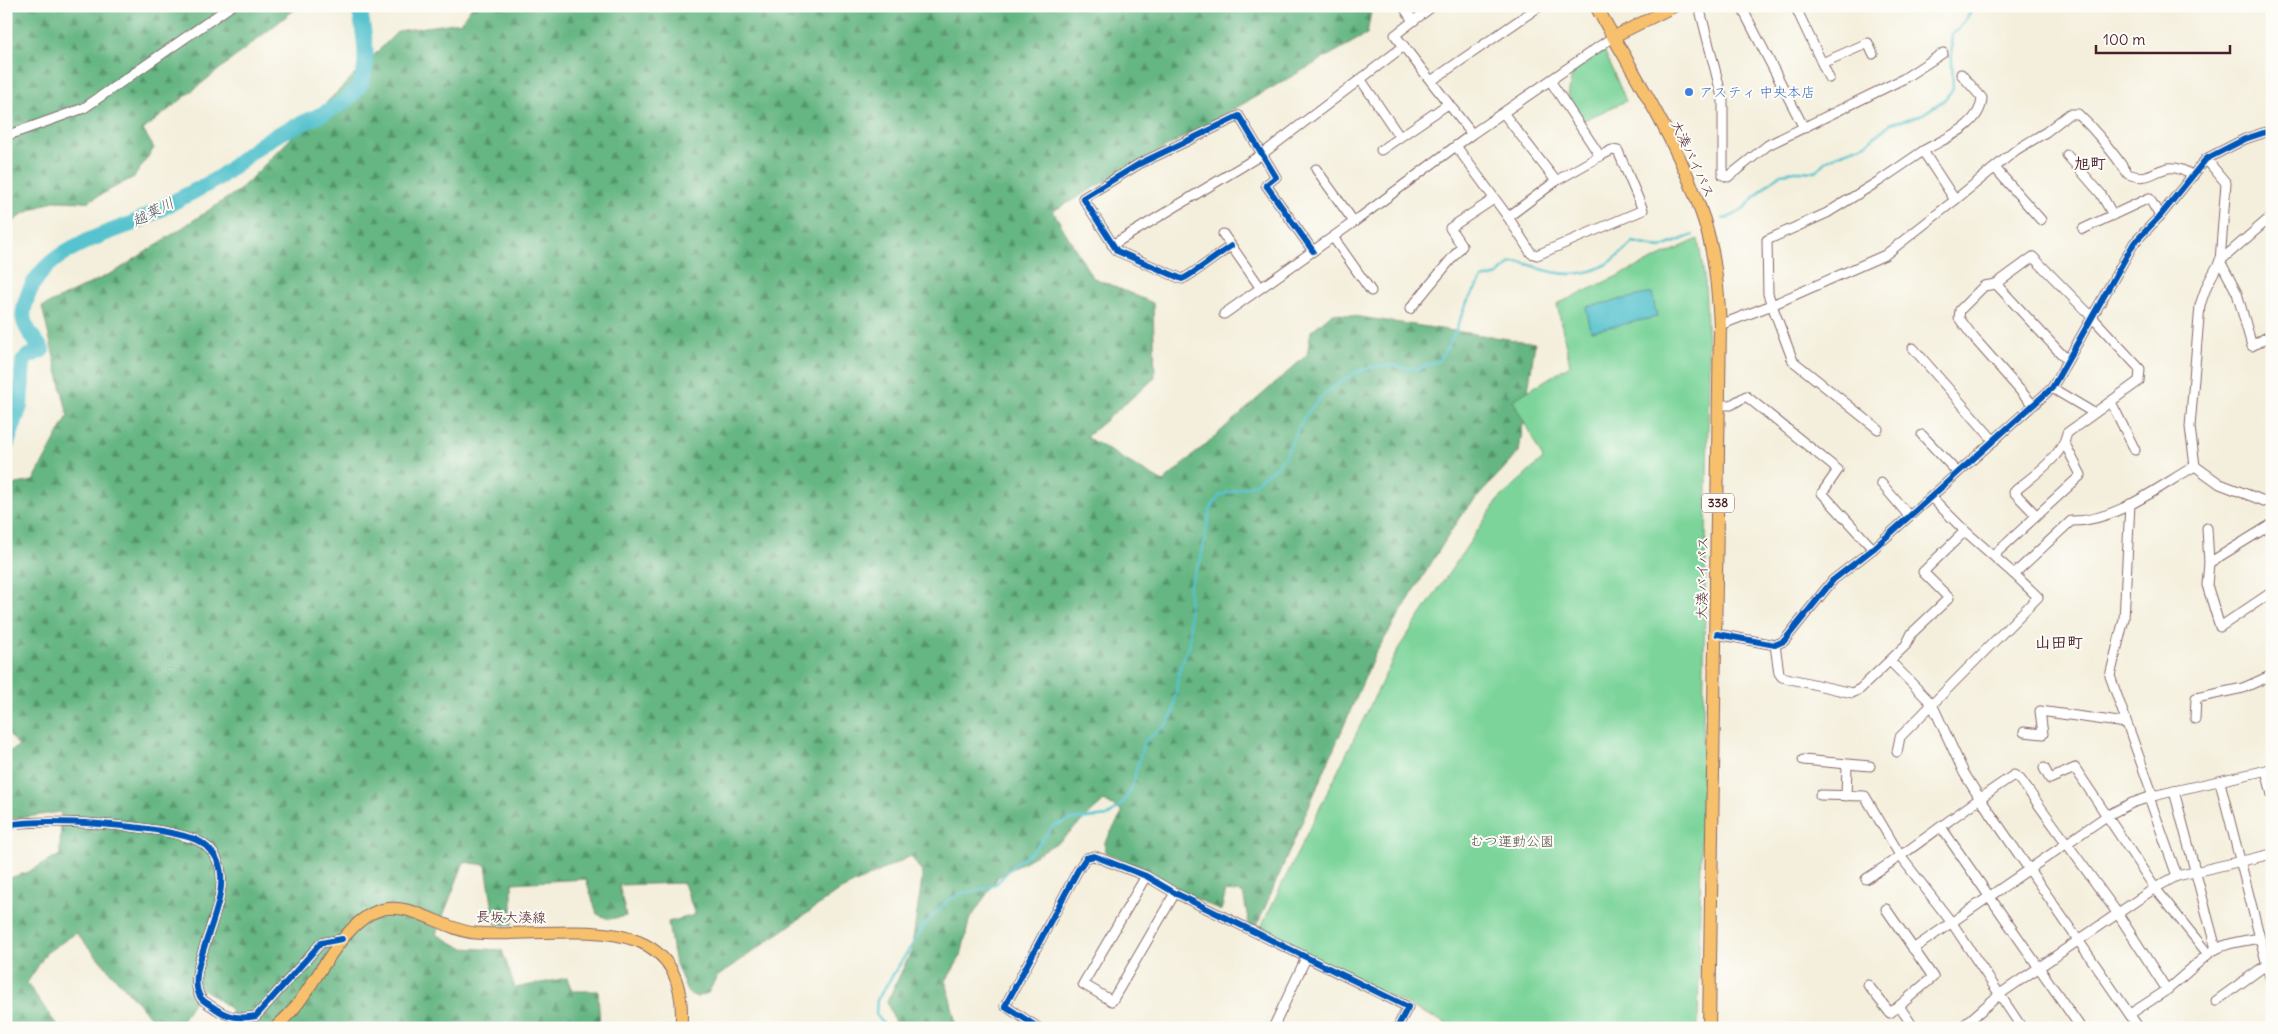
<svg xmlns="http://www.w3.org/2000/svg" width="2278" height="1034" font-family="Delius,'Klee One',sans-serif">
	<style>
		.forest { fill: url(#forest-firs); stroke: #586a56 }
		.green { fill: #7cd49a; stroke: #637a62 }
		.water { fill: #56c3ce; stroke: #50717c }
		.lines { fill: none; stroke-linecap: round; stroke-linejoin: round }
		.stream { stroke: #56c3ce; stroke-width: 2.5 }
		.river { stroke: #56c3ce; stroke-width: 16 }
		.minor-casing { stroke: #866869; stroke-width: 11 }
		.major-casing { stroke: #866869; stroke-width: 13 }
		.highway-casing { stroke: #866869; stroke-width: 14 }
		.minor { stroke: #fff; stroke-width: 9 }
		.major { stroke: #f7c06c; stroke-width: 11 }
		.highway { stroke: #f7c06c; stroke-width: 12 }
		.cycleway-casing { stroke: #fdfcf7; stroke-width: 9 }
		.cycleway { stroke: #0057b8; stroke-width: 6 }
		.shop-dot { fill: #3f7fe0; stroke: #fdfcf7; stroke-width: 2 }
		.labels { text-anchor: middle; stroke-width: 4; stroke-linejoin: round; paint-order: stroke }
		.shield { fill: #fdfcf7; stroke: #806168; stroke-width: 1 }
		.shield-label { font-size: 12px; font-weight: bold; fill: #4a1f2b }
		.shop-label { font-size: 14px; fill: #366cbe; stroke: #fdfcf7; text-anchor: start }
		.street-label { font-size: 14px; fill: #4a1f2b; stroke: #fdfcf7 }
		.park-label { font-size: 14px; fill: #59554c; stroke: #fdfcf7 }
		.water-label { font-size: 15px; font-style: italic; fill: #4e5864; stroke: #fdfcf7 }
		.quarter-label { font-size: 16px; font-weight: bold; fill: #4a1f2b; stroke: #fdfcf7 }
	</style>
	<defs>
		<pattern id="forest-firs" width="22" height="20" patternUnits="userSpaceOnUse" patternTransform="scale(1.25)"><rect width="22" height="20" fill="#65b682"/><path d="M5 1l3.5 6h-7zM16 11l3.5 6h-7z" fill="#55936b"/></pattern>
	</defs>
	<rect width="100%" height="100%" fill="#fdfcf7"/>
	<filter id="ink" filterUnits="userSpaceOnUse"><feTurbulence type="fractalNoise" baseFrequency=".02" numOctaves="2"/><feDisplacementMap in="SourceGraphic" scale="10" xChannelSelector="R" yChannelSelector="G"/><feConvolveMatrix kernelMatrix="1 2 1 2 8 2 1 2 1" color-interpolation-filters="sRGB"/></filter>
	<filter id="wash" filterUnits="userSpaceOnUse"><feTurbulence type="fractalNoise" baseFrequency=".0096" numOctaves="4" result="noise"/><feDisplacementMap in="SourceGraphic" scale="20" xChannelSelector="R" yChannelSelector="G"/><feGaussianBlur stdDeviation="1.12" result="paint"/><feColorMatrix in="noise" values="0 0 0 0 0 0 0 0 0 0 0 0 0 0 0 0 0 1.4 0 .05"/><feComposite in="paint" operator="in"/></filter>
	<g filter="url(#wash)">
		<rect width="100%" height="100%" fill="#f4efdc"/>
		<g class="forest">
			<polygon points="6,6 299,6 143,130 154,148 134,177 87,202 53,201 23,214 6,227"/>
			<polygon points="472,6 1372,6 1367,34 1053,211 1092,277 1153,303 1155,378 1086,437 1163,482 1307,355 1311,331 1333,313 1535,343 1519,452 1461,515 1375,654 1256,928 1249,924 1243,893 1226,891 1221,911 1105,852 1105,842 1123,812 1104,801 1060,841 998,877 969,921 961,956 946,981 957,1028 897,1028 887,1002 911,952 923,874 911,856 837,892 717,977 708,993 697,997 688,993 674,959 668,922 695,915 684,883 619,885 626,916 609,919 597,914 586,879 512,883 512,926 495,924 486,865 464,862 436,934 462,948 502,950 515,988 567,978 572,991 598,991 600,1028 226,1028 232,1010 202,988 177,1028 160,1028 76,933 46,953 27,983 59,1028 6,1028 6,879 26,873 60,855 61,812 6,820 6,753 19,746 6,731 6,486 33,481 68,416 42,307 118,270 238,191 398,31 461,22"/>
		</g>
		<g class="green">
			<polygon points="1604,50 1626,101 1582,121 1568,96 1573,70"/>
			<polygon points="1698,239 1705,281 1709,366 1698,1028 1455,1028 1258,933 1398,649 1498,500 1543,459 1513,400 1570,365 1557,304"/>
		</g>
		<polygon class="water" points="1652,293 1657,317 1591,331 1586,307"/>
		<g class="lines">
			<g class="stream">
				<path d="M1723,219C1749,213 1758,187 1780,175C1790,169 1804,171 1815,172L1826,161L1839,154L1866,144L1891,123L1920,116L1944,100L1953,89L1951,35L1958,30L1975,6"/>
				<path d="M886,1028L876,1014L877,1000L924,926L947,901L963,893L981,890L997,883L1014,865L1035,849L1053,826L1070,820L1108,816L1123,803L1131,790L1144,742L1168,723L1173,714L1179,670L1190,643L1189,586L1201,559L1210,510L1219,496L1254,484L1278,465L1285,456L1304,417L1323,395L1354,373L1369,368L1388,365L1417,369L1440,360L1454,335L1466,304L1482,279L1498,275L1511,263C1522,261 1531,265 1541,269C1580,281 1606,271 1633,242L1660,248L1693,235"/>
			</g>
			<path class="river" d="M6,446L20,406L23,362L27,357L42,350C37,342 26,330 24,321C22,315 25,304 27,298C41,254 92,238 131,224C144,219 156,211 168,205C185,195 205,187 221,176C239,163 254,148 273,137C296,124 343,110 358,88C372,68 363,28 359,6"/>
		</g>
	</g>
	<g filter="url(#ink)">
		<g class="lines">
			<g class="minor-casing">
				<g id="minor">
					<polyline points="1403,6 1413,21"/>
					<polyline points="1433,6 1395,35 1472,134"/>
					<polyline points="1699,6 1723,101 1723,175 1728,177 1768,145 1903,79 1943,53"/>
					<polyline points="1741,6 1804,128"/>
					<polyline points="1795,6 1829,78"/>
					<polyline points="1822,63 1868,43 1873,54"/>
					<polyline points="1361,80 1399,136"/>
					<polyline points="1431,81 1540,6"/>
					<polyline points="1504,114 1556,181"/>
					<polyline points="6,136 84,108 231,6"/>
					<polyline points="1456,146 1508,217 1531,253 1537,255 1643,210 1618,151 1612,150 1600,156 1551,82"/>
					<polyline points="1381,150 1448,104"/>
					<polygon points="1923,151 1955,200 1885,255 1772,305 1768,294 1767,240 1827,213 1879,181"/>
					<path d="M1923,151C1943,139 1981,126 1982,98L1961,74"/>
					<polyline points="2067,155 2101,194 2113,215"/>
					<polyline points="1995,168 2041,220"/>
					<polyline points="1316,169 1354,222"/>
					<path d="M1955,200L2016,150L2046,132L2069,114H2078C2097,132 2113,152 2128,174C2157,186 2160,153 2193,176"/>
					<polyline points="2272,216 2220,261 2237,293 2252,346 2272,334"/>
					<polyline points="1508,217 1556,181 1600,156"/>
					<polyline points="2083,229 2149,198 2160,216"/>
					<polyline points="1223,234 1260,287"/>
					<polyline points="1333,237 1371,291"/>
					<polyline points="1112,245 1261,155 1404,46"/>
					<path d="M1231,246C1220,253 1191,276 1182,279L1117,251L1083,198L1139,164L1239,116L1276,177L1266,185L1313,251"/>
					<path d="M1996,284L2033,257L2092,317L2140,369L2139,381L2067,433C2062,458 2032,476 2014,492L2036,515"/>
					<polyline points="1410,309 1462,246 1450,228 1494,199"/>
					<polyline points="1224,314 1354,222 1472,134 1613,37"/>
					<polyline points="1720,325 1772,305 1793,361 1878,429"/>
					<polyline points="1913,348 1994,441"/>
					<polyline points="2052,388 2094,413"/>
					<polyline points="2111,402 2135,450"/>
					<polyline points="1719,405 1731,405 1746,396 1838,470 1822,493 1873,549"/>
					<polyline points="2033,405 1974,338 1959,318 1960,310 1984,286 1996,284 2067,360"/>
					<polyline points="1922,435 1957,472"/>
					<polyline points="2195,466 2190,427 2200,305 2207,285 2220,261 2226,183 2206,159"/>
					<polyline points="1881,483 1909,516"/>
					<polyline points="1931,497 1965,531 2014,574"/>
					<polyline points="2130,504 2124,619 2110,676 2153,796 2174,791 2216,949"/>
					<polyline points="2207,528 2209,563 2207,585 2220,627 2272,592"/>
					<polyline points="1994,555 2081,475 2065,444"/>
					<polyline points="2209,563 2272,524"/>
					<polyline points="1717,634 1775,645 1784,641 1833,580 1873,549 2052,388 2134,243 2160,216 2206,159 2245,139 2272,130"/>
					<polyline points="1775,645 1779,673 1782,677 1852,693 1860,689 1906,645 1912,633 1949,598 1923,572 1965,531"/>
					<polyline points="1890,661 1932,704 1964,773 1979,797 2139,1028"/>
					<polyline points="2195,719 2196,698 2243,688 2272,675"/>
					<polyline points="2024,732 2043,734 2040,711 2126,723"/>
					<path d="M1897,752L1900,737L2038,597L2014,574L2071,521C2115,522 2158,487 2195,466L2220,484L2272,504"/>
					<polyline points="1803,760 1870,766"/>
					<path d="M2044,768L2050,779L2075,768L2155,888L2208,954C2223,943 2242,941 2260,938"/>
					<polyline points="2266,770 2272,795"/>
					<polyline points="2220,782 2272,985"/>
					<polyline points="2174,791 2272,769"/>
					<polyline points="1820,795 1865,796 1901,857 1952,923 2022,1028"/>
					<polyline points="1846,796 1847,765"/>
					<polyline points="2149,797 2177,876"/>
					<path d="M6,825C49,818 150,825 191,838C202,841 214,851 218,862C235,901 181,971 201,998C204,1002 212,1006 216,1009C229,1018 241,1019 256,1016L321,943L342,939"/>
					<polyline points="1941,827 2081,1028"/>
					<polyline points="1146,876 1083,984 1112,1001 1175,893"/>
					<path d="M1866,879C1917,847 1963,808 2014,775L2020,779L2118,914L2167,990L2130,1014"/>
					<polyline points="1886,909 1933,977 1899,1006 1914,1028"/>
					<polyline points="1913,949 2108,815 2132,803 2153,796"/>
					<polyline points="1868,985 1890,1013 1899,1006"/>
					<polyline points="2167,990 2208,954"/>
					<polyline points="2216,1001 2266,965"/>
					<polyline points="1039,1028 1005,1006 1078,870 1086,858 1094,856 1146,876 1175,893 1408,1007 1397,1028"/>
					<polyline points="1273,1028 1306,958"/>
					<polyline points="1961,1028 2000,994 2155,888 2177,876 2272,854"/>
				</g>
			</g>
			<g class="major-casing">
				<g id="major">
					<polyline points="1613,37 1675,6"/>
					<path d="M275,1028C282,1021 290,1014 296,1006C318,979 344,921 380,910C411,901 444,930 475,933C555,940 691,898 681,1028"/>
				</g>
			</g>
			<g class="highway-casing">
				<path id="highway" d="M1596,6C1634,75 1680,145 1704,220C1715,254 1718,290 1720,325L1709,1028"/>
			</g>
			<use href="#minor" class="minor"/>
			<use href="#major" class="major"/>
			<use href="#highway" class="highway"/>
			<g class="cycleway-casing">
				<g id="cycleway">
					<path d="M1231,246C1220,253 1191,276 1182,279L1117,251L1083,198L1139,164L1239,116L1276,177L1266,185L1313,251"/>
					<polyline points="1717,634 1775,645 1784,641 1833,580 1873,549 2052,388 2134,243 2160,216 2206,159 2245,139 2272,130"/>
					<path d="M6,825C49,818 150,825 191,838C202,841 214,851 218,862C235,901 181,971 201,998C204,1002 212,1006 216,1009C229,1018 241,1019 256,1016L321,943L342,939"/>
					<polyline points="1039,1028 1005,1006 1078,870 1086,858 1094,856 1146,876 1175,893 1408,1007 1397,1028"/>
				</g>
			</g>
			<use href="#cycleway" class="cycleway"/>
		</g>
	</g>
	<circle class="shop-dot" cx="1689" cy="92" r="5"/>
	<g class="labels">
		<rect class="shield" x="1702" y="493.5" width="32" height="19" rx="4"/>
		<g class="shield-label">
			<text x="1718" y="507">338</text>
		</g>
		<g class="shop-label">
			<text x="1699" y="97">アスティ 中央本店</text>
		</g>
		<g class="street-label">
			<text transform="translate(1693 159) rotate(65)" y="5">大湊バイパス</text>
			<text transform="translate(1702 578) rotate(-89)" y="5">大湊バイパス</text>
			<text transform="translate(511 917) rotate(1)" y="5">長坂大湊線</text>
		</g>
		<g class="park-label">
			<text x="1512" y="846">むつ運動公園</text>
		</g>
		<g class="water-label">
			<text transform="translate(153 212) rotate(-27)" y="5">越葉川</text>
		</g>
		<g class="quarter-label">
			<text x="2090" y="169">旭町</text>
			<text x="2059" y="648">山田町</text>
		</g>
	</g>
	<rect width="2278" height="1034" fill="none" stroke="#fdfcf7" stroke-width="25"/>
	<path d="M2096 45v8h134v-8" fill="none" stroke="#4a1f2b" stroke-width="2.5"/>
	<text x="2103" y="45" font-size="15" fill="#4a1f2b" stroke="#fdfcf7" stroke-width="4" paint-order="stroke">100 m</text>
</svg>
